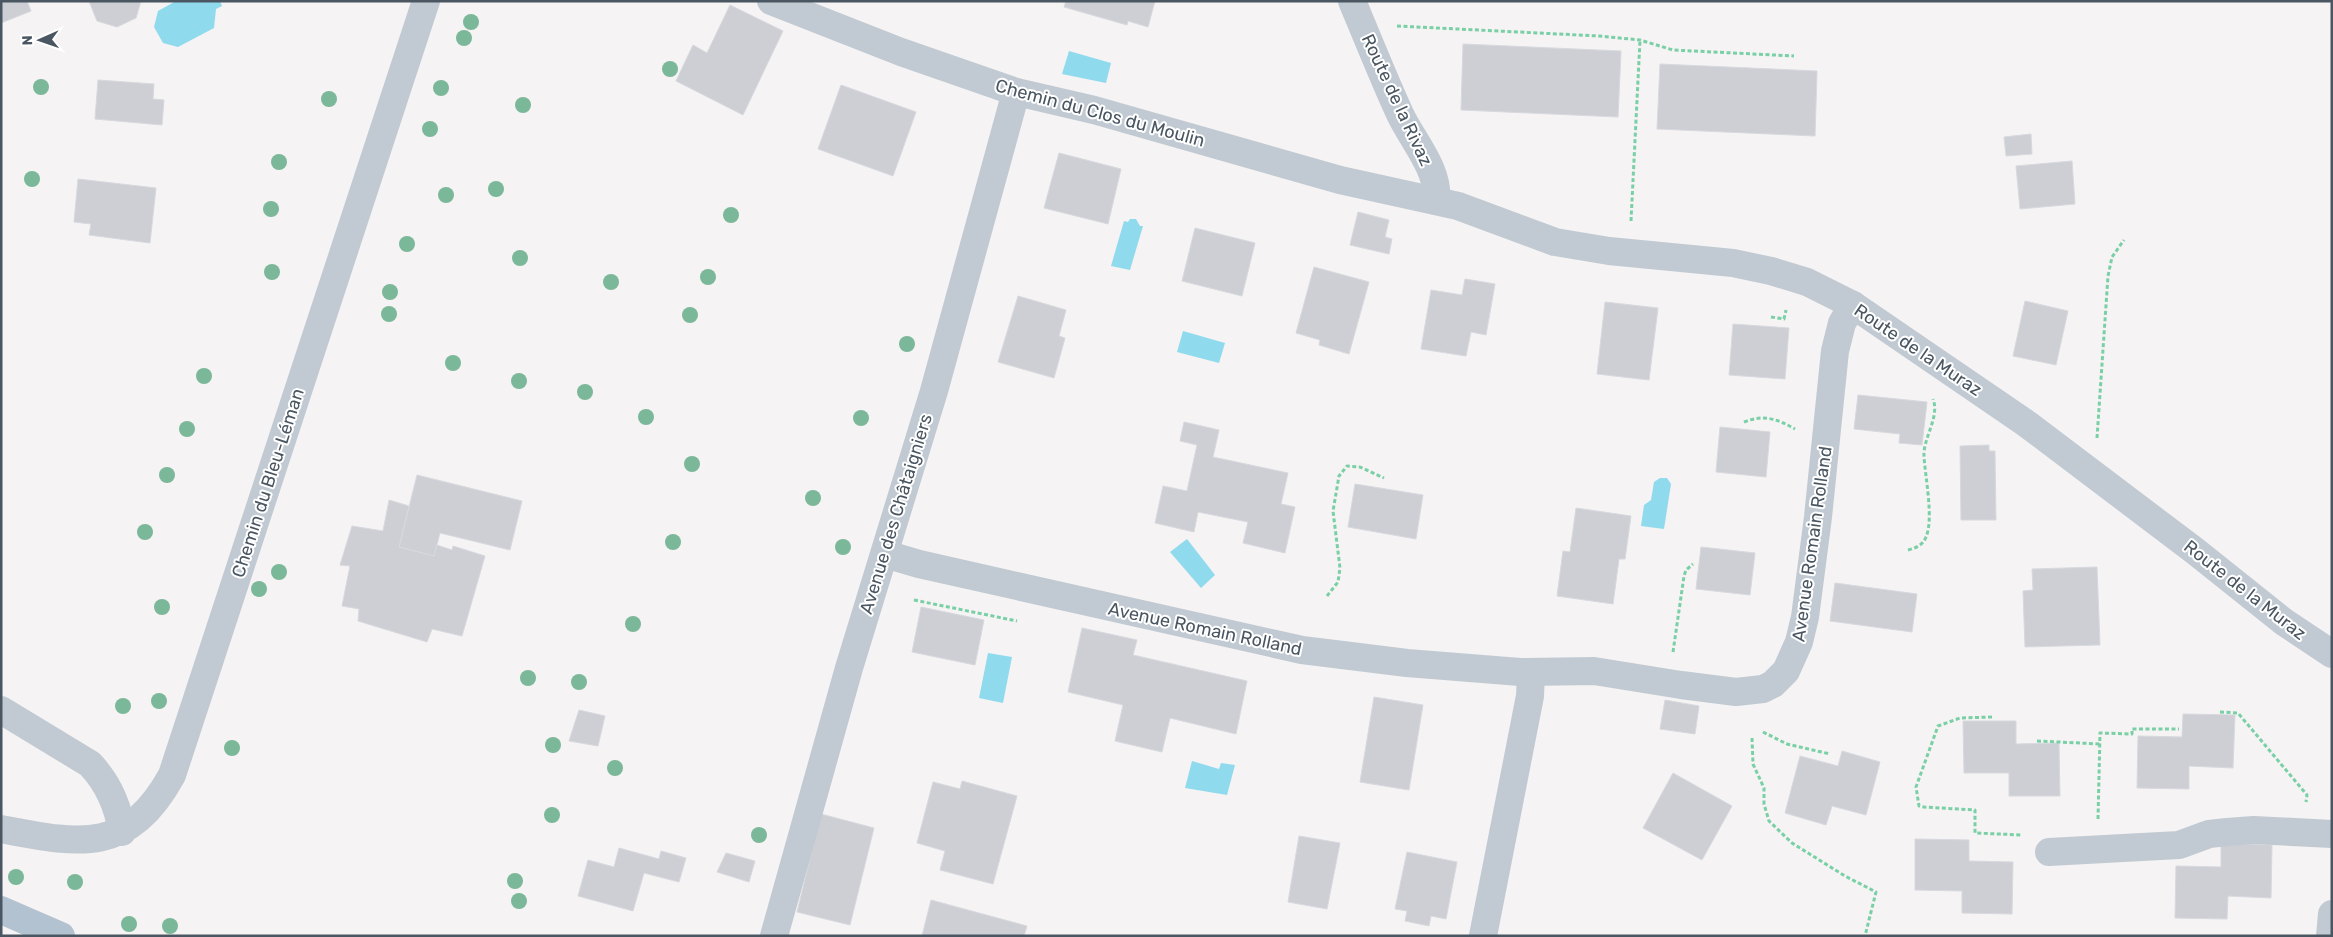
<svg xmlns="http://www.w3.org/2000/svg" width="2333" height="937" font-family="Rubik,sans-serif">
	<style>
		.water { fill: #90daee }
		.building { fill: #cdcfd5; stroke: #d7d9de }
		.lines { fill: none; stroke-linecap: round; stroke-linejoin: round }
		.path { stroke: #7ad0a6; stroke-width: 3; stroke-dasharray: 4 2.5; stroke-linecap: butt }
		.minor { stroke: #c1cad2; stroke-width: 28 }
		.major { stroke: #b3c2d1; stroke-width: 28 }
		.tree { fill: #7bb799 }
		.labels { text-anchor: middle; stroke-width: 4; stroke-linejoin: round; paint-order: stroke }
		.street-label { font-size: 18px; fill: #4a5661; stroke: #fff }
	</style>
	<rect width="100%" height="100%" fill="#f5f3f3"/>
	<g class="water">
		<polygon points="176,1 220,1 222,6 216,9 214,28 178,47 163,43 154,27 158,11"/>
		<polygon points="1069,51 1111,63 1106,83 1062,74"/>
		<polygon points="1130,219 1136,219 1140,226 1143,226 1130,270 1111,266 1124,221 1128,222"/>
		<polygon points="1183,331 1225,343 1219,363 1177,352"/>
		<polygon points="1660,478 1667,478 1671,484 1664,529 1641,526 1644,505 1651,500 1654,482"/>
		<polygon points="1187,539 1215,575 1201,588 1170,552"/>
		<polygon points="988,653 1012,657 1003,703 979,698"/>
		<polygon points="1192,761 1219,769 1221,763 1235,765 1227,795 1185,788"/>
	</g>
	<g class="building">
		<polygon points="1,1 27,1 31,11 1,23"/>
		<polygon points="89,1 141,1 136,18 117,27 97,21"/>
		<polygon points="1066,1 1155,1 1148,27 1128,21 1127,25 1064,7"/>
		<polygon points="730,5 783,31 743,115 676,81 693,45 707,53"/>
		<polygon points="1463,44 1621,51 1618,117 1461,110"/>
		<polygon points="1660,64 1817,71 1815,136 1657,129"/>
		<polygon points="98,80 154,84 153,99 164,100 162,125 95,119"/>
		<polygon points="841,85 916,112 893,176 818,149"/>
		<polygon points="2031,134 2032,154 2006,156 2004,137"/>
		<polygon points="1059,153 1121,169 1108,224 1044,208"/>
		<polygon points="2072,161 2075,204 2020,209 2016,166"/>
		<polygon points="78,179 156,188 150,243 89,235 91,224 74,222"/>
		<polygon points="1358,212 1389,220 1385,237 1392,239 1389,254 1350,245"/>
		<polygon points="1195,228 1255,243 1242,296 1182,281"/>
		<polygon points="1314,267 1369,282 1349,354 1319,345 1320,340 1296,333"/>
		<polygon points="1465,279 1495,284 1486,335 1471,332 1466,356 1421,349 1431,290 1462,295"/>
		<polygon points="1018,296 1066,310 1059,336 1065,338 1054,378 998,362"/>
		<polygon points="2025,301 2068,311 2056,365 2013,356"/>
		<polygon points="1605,302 1658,308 1649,380 1597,374"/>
		<polygon points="1733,324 1789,328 1785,379 1729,375"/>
		<polygon points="1858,395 1927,402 1922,445 1899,443 1900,434 1854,429"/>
		<polygon points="1184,422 1219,430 1213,457 1288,473 1281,504 1295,507 1285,553 1243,543 1248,522 1198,512 1194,532 1155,523 1163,486 1187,491 1197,445 1180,441"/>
		<polygon points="1720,427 1770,432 1766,477 1716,472"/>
		<polygon points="1989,445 1989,451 1995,451 1996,520 1961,520 1960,446"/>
		<polygon points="417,475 522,501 510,550 440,533 434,556 399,547"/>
		<polygon points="1355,484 1423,495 1416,539 1348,527"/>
		<polygon points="389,500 409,506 399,547 434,556 437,545 452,550 453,546 485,556 462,636 432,629 427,642 358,621 359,609 342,606 350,566 340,565 352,526 383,531"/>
		<polygon points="1576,508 1631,516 1625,559 1619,559 1613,604 1557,596 1563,551 1570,552"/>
		<polygon points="1701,547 1755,553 1750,595 1696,589"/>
		<polygon points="2097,567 2100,645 2025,647 2023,591 2033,590 2032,569"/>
		<polygon points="1835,583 1917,594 1912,632 1830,621"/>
		<polygon points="921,607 984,620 975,665 912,652"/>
		<polygon points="1082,628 1137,640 1133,655 1247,681 1236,734 1170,718 1162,752 1115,741 1123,705 1068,692"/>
		<polygon points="1374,697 1423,705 1409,790 1360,782"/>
		<polygon points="1665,700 1699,706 1695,734 1660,729"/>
		<polygon points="579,710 605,716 598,746 569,741"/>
		<polygon points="2183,714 2235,715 2233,768 2189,766 2189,789 2137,788 2138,736 2182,737"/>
		<polygon points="1963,721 2016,721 2016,744 2059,743 2060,796 2009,796 2009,773 1964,773"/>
		<polygon points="1842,751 1880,762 1866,815 1832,806 1826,825 1785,813 1800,756 1838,766"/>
		<polygon points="1673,773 1732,806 1702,860 1643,828"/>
		<polygon points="962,781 1017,796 993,884 940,870 945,851 917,843 933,782 960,789"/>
		<polygon points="821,814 874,828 850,925 797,912"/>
		<polygon points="1299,836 1340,843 1327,909 1288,902"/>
		<polygon points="1915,839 1969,840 1969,861 2013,862 2012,914 1962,913 1962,891 1915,890"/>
		<polygon points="2221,844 2272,845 2271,898 2228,896 2227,919 2175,918 2176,866 2221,867"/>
		<polygon points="619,848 659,859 661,851 686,858 679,882 644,873 633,911 578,896 588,860 614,867"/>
		<polygon points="1407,852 1457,862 1446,919 1431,916 1429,926 1405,921 1407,911 1395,909"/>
		<polygon points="726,853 755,861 749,882 717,872"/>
		<polygon points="931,900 1027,926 1024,936 922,936"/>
	</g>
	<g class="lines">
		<g class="path">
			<polyline points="1397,26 1599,36 1640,40 1673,50 1794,56"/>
			<polyline points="1631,221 1640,40"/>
			<polyline points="1771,317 1784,319 1786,310"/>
			<path d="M1744,422C1764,414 1777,419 1795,429"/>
			<polyline points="2097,438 2108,276 2112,257 2124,240"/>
			<path d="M1908,550C1916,548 1923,545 1926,537C1934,519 1925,476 1924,456C1923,438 1940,417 1933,399"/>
			<polyline points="1327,596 1338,582 1340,568 1333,511 1339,476 1347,466 1360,467 1384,478"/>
			<polyline points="914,600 1017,621"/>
			<polyline points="1673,652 1684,576 1686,570 1693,564"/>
			<polyline points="2220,712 2238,713 2307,795 2306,802"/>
			<polyline points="1992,717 1960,718 1938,726 1916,787 1919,806 1924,807 1975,810 1975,833 2022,835"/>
			<polyline points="1763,732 1787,744 1830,754"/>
			<polyline points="1752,738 1753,764 1764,788 1764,804 1769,821 1792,843 1845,876 1876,892 1865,936"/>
			<polyline points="2037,741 2100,744"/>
			<polyline points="2098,819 2100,733 2132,734 2132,729 2179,729"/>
		</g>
		<g class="minor">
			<polyline points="771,1 901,52 1016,92 1094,110 1340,180 1458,206 1555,242 1609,251 1733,263 1771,271 1807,282 1853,305 2027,424 2195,551 2284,622 2332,654"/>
			<path d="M1352,1C1368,39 1383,77 1400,114C1412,140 1440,170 1436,201"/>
			<polyline points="885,554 919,564 1302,650 1407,663 1520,672 1594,671 1681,685 1736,692 1763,689 1773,684 1786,671 1799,642 1805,617 1818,517 1835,351 1842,323 1853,305"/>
			<path d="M1,710L90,764C108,783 118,805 122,832"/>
			<path d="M1,829C80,844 128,855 172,775L426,1"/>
			<polyline points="2049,852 2179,845 2209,834 2227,832 2254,830 2332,834"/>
			<polyline points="774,936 849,668 934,391 1016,92"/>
			<polyline points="1483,936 1530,696 1531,673"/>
			<polyline points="2330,936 2332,914"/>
		</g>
		<polyline class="major" points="1,910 61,936"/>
	</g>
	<g class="tree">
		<circle cx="471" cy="22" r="8"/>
		<circle cx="464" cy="38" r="8"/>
		<circle cx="670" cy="69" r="8"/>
		<circle cx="41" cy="87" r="8"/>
		<circle cx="441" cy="88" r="8"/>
		<circle cx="329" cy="99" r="8"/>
		<circle cx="523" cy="105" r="8"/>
		<circle cx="430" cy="129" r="8"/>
		<circle cx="279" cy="162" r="8"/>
		<circle cx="32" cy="179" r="8"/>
		<circle cx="496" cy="189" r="8"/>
		<circle cx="446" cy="195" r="8"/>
		<circle cx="271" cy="209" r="8"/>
		<circle cx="731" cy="215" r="8"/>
		<circle cx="407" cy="244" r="8"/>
		<circle cx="520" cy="258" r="8"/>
		<circle cx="272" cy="272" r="8"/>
		<circle cx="708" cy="277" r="8"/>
		<circle cx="611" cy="282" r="8"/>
		<circle cx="390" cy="292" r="8"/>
		<circle cx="389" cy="314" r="8"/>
		<circle cx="690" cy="315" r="8"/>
		<circle cx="907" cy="344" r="8"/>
		<circle cx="453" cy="363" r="8"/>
		<circle cx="204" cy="376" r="8"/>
		<circle cx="519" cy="381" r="8"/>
		<circle cx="585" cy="392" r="8"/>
		<circle cx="646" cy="417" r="8"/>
		<circle cx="861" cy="418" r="8"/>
		<circle cx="187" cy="429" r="8"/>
		<circle cx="692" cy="464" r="8"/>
		<circle cx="167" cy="475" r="8"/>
		<circle cx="813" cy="498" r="8"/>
		<circle cx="145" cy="532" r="8"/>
		<circle cx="673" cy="542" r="8"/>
		<circle cx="843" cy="547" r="8"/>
		<circle cx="279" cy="572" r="8"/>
		<circle cx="259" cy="589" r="8"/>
		<circle cx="162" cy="607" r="8"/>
		<circle cx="633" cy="624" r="8"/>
		<circle cx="528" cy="678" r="8"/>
		<circle cx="579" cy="682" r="8"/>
		<circle cx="159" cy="701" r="8"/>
		<circle cx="123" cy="706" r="8"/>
		<circle cx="553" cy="745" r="8"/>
		<circle cx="232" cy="748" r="8"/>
		<circle cx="615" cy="768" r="8"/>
		<circle cx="552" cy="815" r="8"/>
		<circle cx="759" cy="835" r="8"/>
		<circle cx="16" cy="877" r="8"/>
		<circle cx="515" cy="881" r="8"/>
		<circle cx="75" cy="882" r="8"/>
		<circle cx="519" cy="901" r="8"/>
		<circle cx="129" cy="924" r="8"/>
		<circle cx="170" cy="926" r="8"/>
	</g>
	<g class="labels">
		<g class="street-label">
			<text transform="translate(1397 100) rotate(65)" y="6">Route de la Rivaz</text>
			<text transform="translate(1100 113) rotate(15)" y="6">Chemin du Clos du Moulin</text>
			<text transform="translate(1918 350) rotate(34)" y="6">Route de la Muraz</text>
			<text transform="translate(268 483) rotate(-72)" y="6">Chemin du Bleu-Léman</text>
			<text transform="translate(896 514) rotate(-73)" y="6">Avenue des Châtaigniers</text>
			<text transform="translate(1812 544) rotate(-82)" y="6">Avenue Romain Rolland</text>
			<text transform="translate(2245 590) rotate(38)" y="6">Route de la Muraz</text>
			<text transform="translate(1205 629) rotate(12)" y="6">Avenue Romain Rolland</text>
		</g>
	</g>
	<rect width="2333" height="937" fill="none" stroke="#4a5661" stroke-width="5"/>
	<g transform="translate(40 40) rotate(268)" stroke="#ffffff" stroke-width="4" paint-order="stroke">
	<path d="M0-4L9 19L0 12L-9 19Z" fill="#4a5661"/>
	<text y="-8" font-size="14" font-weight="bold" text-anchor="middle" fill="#4a5661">N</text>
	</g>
</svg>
